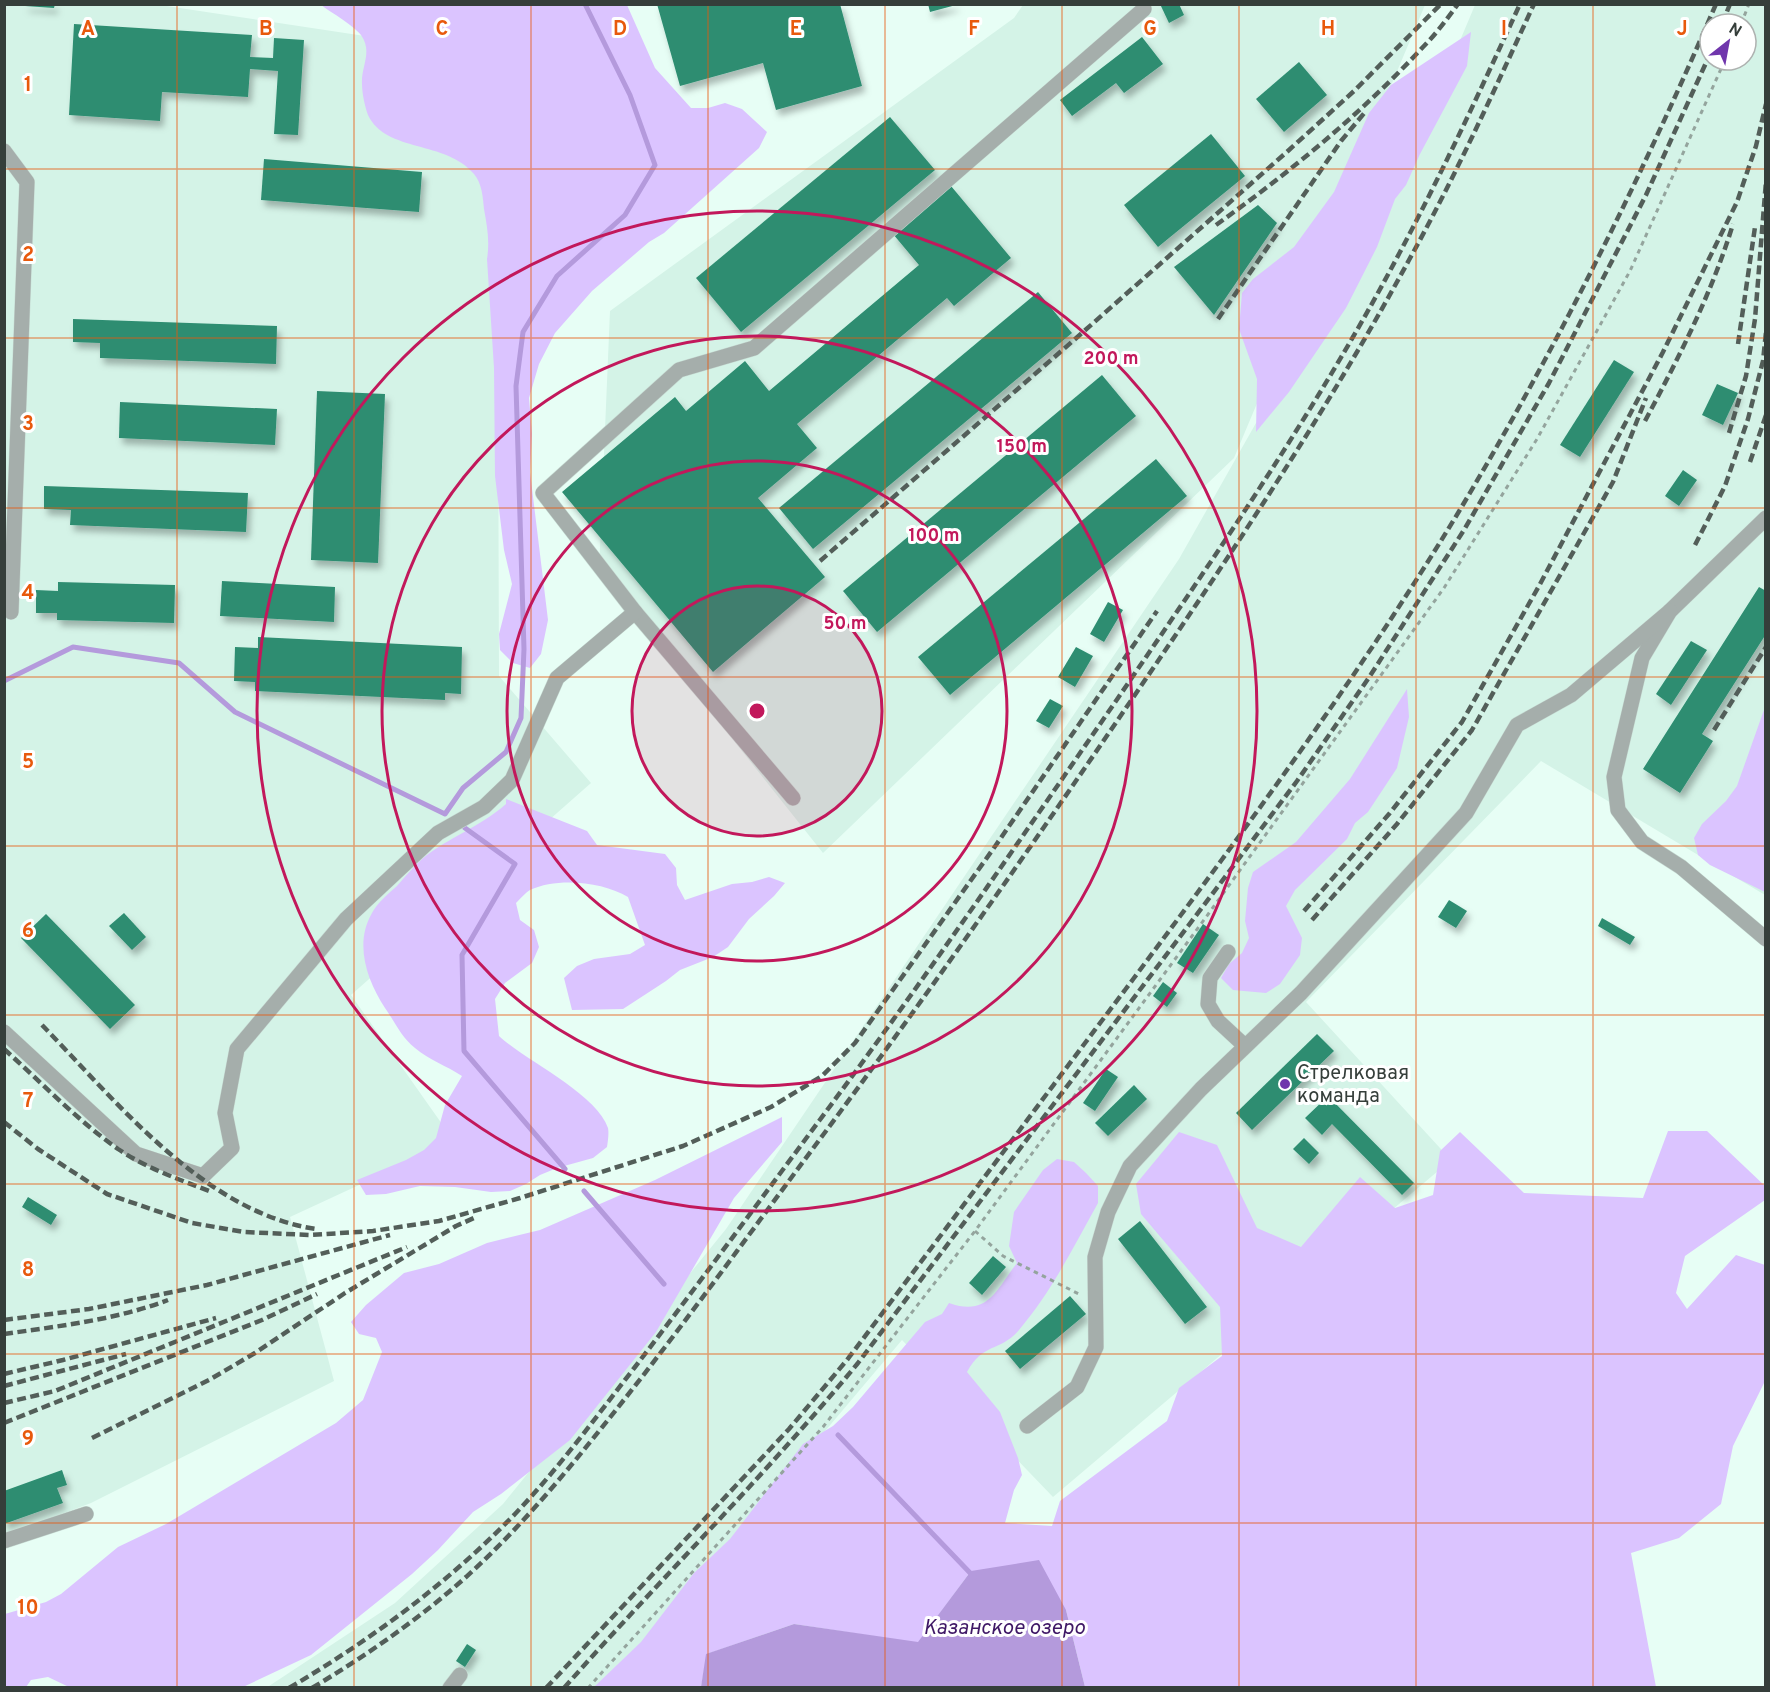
<svg xmlns="http://www.w3.org/2000/svg" width="1770" height="1692" font-family="Overpass,sans-serif">
	<style>
		.built { fill: #d4f3e7; fill-rule: evenodd }
		.green { fill: #dbc4ff }
		.water { fill: #b49adc }
		.lines { fill: none; stroke-linecap: round; stroke-linejoin: round }
		.stream { stroke: #b49adc; stroke-width: 5 }
		.building { fill: #2d8d71; filter: url(#shadow) }
		.minor-casing { stroke: #c7dbd3; stroke-width: 16 }
		.path { stroke: #94a49d; stroke-width: 3; stroke-dasharray: 4.5 4.5; stroke-linecap: butt }
		.minor { stroke: #a5aeab; stroke-width: 15 }
		.rail { stroke: #535e59; stroke-width: 4.5; stroke-dasharray: 9 4.5; stroke-linecap: butt }
		.grid { fill: none; stroke: #e8590c; stroke-width: 1.5; stroke-opacity: 0.55 }
		.ring { fill: none; stroke: #c2185b; stroke-width: 3 }
		.poi-dot { fill: #7036ac; stroke: #fff; stroke-width: 2 }
		.labels { text-anchor: middle; stroke-width: 6; stroke-linejoin: round; paint-order: stroke }
		.poi-label { font-size: 20px; fill: #353e3a; stroke: #fff; text-anchor: start }
		.water-label { font-size: 21px; font-style: italic; fill: #3f1866; stroke: #fff }
		.grid-label { font-size: 20px; text-anchor: middle; font-weight: bold; fill: #e8590c; stroke: #fff; stroke-width: 6; stroke-linejoin: round; paint-order: stroke }
		.centre { fill: #c2185b; stroke: #fff; stroke-width: 3 }
		.ring-label { font-size: 18px; text-anchor: middle; font-weight: bold; fill: #c2185b; stroke: #fff; stroke-width: 6; stroke-linejoin: round; paint-order: stroke }
	</style>
	<defs>
		<filter id="shadow"><feDropShadow dx="3.5" dy="6" stdDeviation="3" flood-color="#0004"/></filter>
	</defs>
	<rect width="100%" height="100%" fill="#e7fef5"/>
	<g class="built">
		<polygon points="5,5 160,5 497,56 499,676 591,783 351,995 454,1141 290,1217 334,1381 91,1503 5,1535"/>
		<polygon points="1023,5 1425,5 1234,458 823,853 599,571 610,311 1014,18"/>
		<path d="M1475,5H1765V895L1541,761L1306,1002L1451,1160L1053,1497L902,1340L609,1687L266,1688L395,1603L503,1504L726,1229L1179,559L1424,126ZM1710,24H1746V60H1710Z"/>
	</g>
	<g class="green">
		<path d="M321,5H627L655,68L691,108H708L725,103L742,109L767,132L759,148L664,233L649,242L592,291L555,333L539,364L529,398L532,434L530,472L548,620L541,654L530,668L513,663L500,650L499,634L512,584L504,550L495,476L494,368L487,259C490,241 487,226 484,209C483,198 482,183 474,174C446,140 386,153 368,115C365,107 362,93 362,84C361,66 373,52 361,35C353,25 332,13 321,5Z"/>
		<polygon points="1471,32 1467,66 1420,154 1406,185 1395,199 1377,247 1346,308 1289,392 1256,432 1257,379 1239,329 1242,293 1253,279 1294,247 1334,192 1369,113 1391,85"/>
		<polygon points="1407,689 1409,717 1397,768 1368,812 1355,823 1347,839 1295,890 1286,906 1302,938 1300,955 1280,984 1266,993 1233,990 1221,978 1229,964 1242,953 1249,938 1245,921 1248,888 1253,872 1296,842 1350,779"/>
		<polygon points="1765,707 1766,892 1765,892 1710,865 1698,855 1694,838 1702,824 1726,801 1737,786"/>
		<path d="M506,799L587,831L597,845L665,854L676,868L677,885L685,900L732,884L752,882L769,877L785,883L774,896L749,919L728,947L713,957L680,970L666,981L623,1009L572,1010L564,978L577,966L594,959L630,954L645,945L628,897C603,882 558,877 530,890C525,893 520,899 516,903L520,920L534,930L539,947L532,963L505,983L495,999L499,1036C526,1061 596,1093 608,1128C609,1133 608,1141 607,1147L593,1158L557,1168L540,1175L526,1184L510,1191L491,1192L455,1187L420,1186L386,1194L366,1195L357,1180L406,1160L424,1150L436,1138L445,1105L462,1076C447,1066 429,1060 415,1048C401,1037 395,1022 385,1008C367,980 354,944 372,913C378,902 388,894 397,886C405,877 413,867 422,859C449,837 480,827 506,804Z"/>
		<polygon points="782,1117 782,1142 734,1198 656,1332 570,1440 501,1494 473,1512 438,1550 412,1574 311,1655 243,1687 69,1687 48,1677 31,1680 26,1687 5,1687 5,1614 46,1602 61,1594 118,1547 166,1524 336,1423 363,1400 382,1352 376,1338 359,1334 351,1322 366,1305 404,1273 439,1264 487,1243 540,1230 655,1180"/>
		<path d="M1668,1131H1707L1765,1186V1200L1685,1256L1676,1293L1687,1309L1736,1255L1765,1265V1381L1733,1446L1721,1504L1679,1538L1631,1553L1656,1687H1085L1066,1610L971,1571L918,1643L794,1624L707,1654L701,1687L593,1688L641,1642L694,1573L730,1539L803,1444L833,1426L853,1407L925,1322L942,1314L949,1303C988,1317 996,1290 1017,1263L1009,1246L1014,1212L1043,1170L1057,1159L1074,1162L1086,1173L1098,1186V1203C1074,1246 1052,1291 1019,1330C1000,1352 983,1342 967,1372L1000,1412L1018,1458L1022,1475L1014,1490L1005,1523L1052,1526L1060,1501L1167,1421L1179,1388L1222,1356L1220,1307L1141,1214L1136,1184L1179,1132L1217,1145L1257,1228L1301,1247L1360,1177L1395,1208L1433,1195L1440,1151L1460,1132L1524,1193L1643,1198Z"/>
	</g>
	<polygon class="water" points="1039,1560 1066,1610 1085,1687 701,1687 706,1654 794,1624 918,1642 971,1571"/>
	<g class="lines">
		<g class="stream">
			<polyline points="4,681 73,647 179,663 235,712 445,814 463,788 506,752 521,718 524,649 516,386 523,332 557,276 625,215 655,165 630,95 585,4"/>
			<polyline points="465,828 515,864 462,955 464,1051 565,1169"/>
			<polyline points="584,1191 664,1284"/>
			<polyline points="838,1435 974,1577"/>
		</g>
	</g>
	<g class="building">
		<polygon points="25,4 55,4 54,8 25,6"/>
		<polygon points="657,4 840,4 862,86 776,110 763,63 680,86"/>
		<polygon points="928,4 956,4 956,5 930,12"/>
		<polygon points="1160,4 1179,4 1184,15 1169,23"/>
		<polygon points="74,24 252,35 250,57 273,58 274,38 304,40 298,135 274,134 278,71 250,69 248,97 162,92 160,121 69,115"/>
		<polygon points="1142,37 1163,64 1124,93 1116,83 1072,116 1060,100"/>
		<polygon points="1299,62 1327,95 1284,132 1256,99"/>
		<polygon points="890,117 935,170 741,332 696,278"/>
		<polygon points="1211,134 1245,176 1158,247 1124,205"/>
		<polygon points="264,159 422,172 419,212 261,200"/>
		<polygon points="951,186 1011,258 954,306 947,298 797,424 817,448 758,498 825,577 713,672 562,492 675,397 686,411 745,361 769,391 919,265 893,234"/>
		<polygon points="1258,205 1277,223 1214,315 1174,267"/>
		<polygon points="1038,292 1072,333 813,549 779,508"/>
		<polygon points="73,319 277,326 276,364 100,358 100,343 73,342"/>
		<polygon points="1614,360 1634,372 1580,457 1560,445"/>
		<polygon points="1102,375 1136,416 877,632 843,591"/>
		<polygon points="1717,384 1738,393 1723,425 1702,415"/>
		<polygon points="317,391 385,394 378,563 311,560"/>
		<polygon points="120,402 277,409 275,445 119,438"/>
		<polygon points="1156,459 1187,496 950,695 918,657"/>
		<polygon points="1683,470 1697,480 1679,506 1665,496"/>
		<polygon points="44,486 248,493 246,532 70,525 71,510 44,509"/>
		<polygon points="222,581 335,587 334,622 220,616"/>
		<polygon points="58,582 175,585 174,623 57,620 57,613 36,613 36,590 58,591"/>
		<polygon points="1759,587 1766,591 1766,634 1702,734 1713,741 1680,793 1643,769"/>
		<polygon points="1108,602 1123,610 1104,642 1090,634"/>
		<polygon points="258,637 462,647 461,694 445,693 445,700 255,691 255,682 234,681 235,647 258,648"/>
		<polygon points="1691,641 1707,650 1671,705 1656,694"/>
		<polygon points="1076,647 1093,656 1075,687 1058,677"/>
		<polygon points="1050,699 1063,706 1049,728 1036,721"/>
		<polygon points="1449,900 1467,911 1456,928 1438,917"/>
		<polygon points="124,913 146,937 132,950 109,926"/>
		<polygon points="46,914 135,1005 110,1029 21,938"/>
		<polygon points="1602,918 1635,937 1630,945 1598,926"/>
		<polygon points="1203,924 1219,935 1193,973 1177,963"/>
		<polygon points="1163,982 1177,993 1167,1007 1153,996"/>
		<polygon points="1317,1034 1334,1051 1252,1130 1236,1113"/>
		<polygon points="1106,1069 1118,1077 1095,1111 1083,1103"/>
		<polygon points="1134,1085 1147,1099 1108,1136 1095,1123"/>
		<polygon points="1328,1096 1414,1183 1402,1195 1332,1124 1322,1135 1305,1118"/>
		<polygon points="1304,1138 1319,1153 1309,1164 1293,1149"/>
		<polygon points="28,1197 57,1215 51,1225 22,1207"/>
		<polygon points="1140,1221 1207,1307 1185,1324 1118,1239"/>
		<polygon points="993,1256 1006,1267 982,1295 969,1283"/>
		<polygon points="1070,1296 1086,1314 1020,1369 1005,1351"/>
		<polygon points="62,1470 67,1485 57,1488 63,1503 4,1524 4,1491"/>
		<polygon points="467,1644 476,1650 465,1667 456,1661"/>
	</g>
	<g class="lines">
		<g class="minor-casing">
			<g id="minor">
				<polyline points="4,151 27,182 11,612"/>
				<polyline points="1766,518 1670,611 1642,658 1614,777 1618,810 1642,842 1681,867 1766,939"/>
				<polyline points="635,612 793,798"/>
				<polyline points="1228,952 1210,978 1208,1004 1218,1021 1245,1046"/>
				<polyline points="4,1032 136,1154 203,1176 232,1148 225,1113 237,1049 346,919 438,833 484,807 512,780 557,678 635,612 543,493 679,370 754,348 1144,9 1143,4"/>
				<polyline points="1027,1426 1077,1387 1096,1347 1095,1257 1108,1212 1130,1166 1201,1089 1301,993 1466,813 1517,725 1571,695 1670,611"/>
				<polyline points="4,1541 86,1514"/>
				<polyline points="450,1688 460,1675"/>
			</g>
		</g>
		<g class="path">
			<polyline points="1741,24 1749,4"/>
			<polyline points="975,1231 1003,1256 1081,1295"/>
			<polyline points="588,1688 823,1427 975,1231 1209,913 1444,588 1537,439 1630,271 1725,60"/>
		</g>
		<use href="#minor" class="minor"/>
		<g class="rail">
			<polyline points="1722,24 1730,4"/>
			<path d="M1216,225C1290,172 1361,114 1423,47C1436,34 1447,19 1458,4"/>
			<polyline points="1218,319 1341,141 1366,111"/>
			<polyline points="1738,344 1755,227"/>
			<path d="M1645,421C1679,357 1712,293 1733,224"/>
			<polyline points="1729,433 1746,376 1755,319 1766,181"/>
			<polyline points="1750,462 1766,415"/>
			<polyline points="1695,545 1725,486 1748,419 1763,361 1766,332"/>
			<polyline points="820,561 1074,340 1289,150 1354,91 1441,4"/>
			<polyline points="1714,730 1766,647"/>
			<polyline points="1304,911 1389,814 1462,722 1539,586 1663,352 1737,202 1756,146 1766,104"/>
			<polyline points="1312,920 1397,824 1472,730 1613,482 1646,398"/>
			<path d="M42,1025C116,1101 205,1213 316,1229"/>
			<path d="M4,1049C41,1082 77,1120 118,1149C146,1168 178,1179 209,1191"/>
			<polyline points="4,1122 38,1149 107,1194 192,1223 244,1232 310,1235 373,1231 439,1221 520,1198 683,1146 771,1107 822,1076 855,1043 996,845 1157,611"/>
			<polyline points="4,1320 89,1309 207,1285 390,1235"/>
			<path d="M4,1334C60,1326 115,1320 168,1300"/>
			<polyline points="4,1374 63,1360 216,1318"/>
			<polyline points="4,1386 126,1354"/>
			<polyline points="4,1403 55,1391 407,1247"/>
			<polyline points="4,1423 262,1320 317,1294"/>
			<polyline points="92,1438 209,1380 255,1353 345,1293 456,1226 474,1218"/>
			<path d="M289,1688C372,1639 448,1583 515,1514C559,1468 596,1417 635,1367C697,1286 758,1203 819,1121C922,983 1020,840 1118,698C1217,553 1318,408 1400,252C1443,171 1482,87 1520,4"/>
			<path d="M312,1688C367,1655 419,1619 466,1577C526,1523 577,1459 627,1396C694,1311 758,1222 823,1135C928,994 1029,850 1128,705C1227,560 1325,415 1409,260C1455,177 1494,91 1534,4"/>
			<path d="M546,1688L789,1429L847,1360C940,1237 1032,1113 1125,990C1240,836 1355,682 1455,518C1554,353 1640,181 1716,4"/>
			<path d="M564,1688C661,1578 765,1476 858,1363L1210,897L1297,781L1368,679L1464,530L1549,383L1646,195L1710,54"/>
		</g>
	</g>
	<path class="grid" d="M177,4V1688M354,4V1688M531,4V1688M708,4V1688M885,4V1688M1062,4V1688M1239,4V1688M1416,4V1688M1593,4V1688M4,169H1766M4,338H1766M4,508H1766M4,677H1766M4,846H1766M4,1015H1766M4,1184H1766M4,1354H1766M4,1523H1766"/>
	<circle cx="757" cy="711" r="125" fill="#c2185b" fill-opacity=".12"/>
	<g class="ring">
		<circle cx="757" cy="711" r="125"/>
		<circle cx="757" cy="711" r="250"/>
		<circle cx="757" cy="711" r="375"/>
		<circle cx="757" cy="711" r="500"/>
	</g>
	<circle class="poi-dot" cx="1285" cy="1084" r="6"/>
	<g class="labels">
		<g class="poi-label">
			<text x="1297" y="1079">Стрелковая<tspan x="1297" dy="23">команда</tspan></text>
		</g>
		<g class="water-label">
			<text x="1004" y="1634">Казанское озеро</text>
		</g>
	</g>
	<g class="grid-label">
		<text x="88" y="35">A</text>
		<text x="266" y="35">B</text>
		<text x="442" y="35">C</text>
		<text x="620" y="35">D</text>
		<text x="796" y="35">E</text>
		<text x="974" y="35">F</text>
		<text x="1150" y="35">G</text>
		<text x="1328" y="35">H</text>
		<text x="1504" y="35">I</text>
		<text x="1682" y="35">J</text>
		<text x="28" y="91">1</text>
		<text x="28" y="261">2</text>
		<text x="28" y="430">3</text>
		<text x="28" y="599">4</text>
		<text x="28" y="768">5</text>
		<text x="28" y="937">6</text>
		<text x="28" y="1107">7</text>
		<text x="28" y="1276">8</text>
		<text x="28" y="1445">9</text>
		<text x="28" y="1614">10</text>
	</g>
	<circle cx="757" cy="711" r="9" class="centre"/>
	<g class="ring-label">
		<text x="1111" y="364">200 m</text>
		<text x="1022" y="452">150 m</text>
		<text x="934" y="541">100 m</text>
		<text x="845" y="629">50 m</text>
	</g>
	<rect width="1770" height="1692" fill="none" stroke="#353e3a" stroke-width="12"/>
	<g transform="translate(1728 42) rotate(31)"><circle r="28" fill="#ffffff" stroke="#aeb2b0" stroke-width="1.5"/>
	<path d="M0-4.5L10 22L0 15L-10 22Z" fill="#7036ac"/>
	<text y="-9" font-size="16" font-weight="bold" text-anchor="middle" fill="#353e3a">N</text>
	</g>
</svg>
